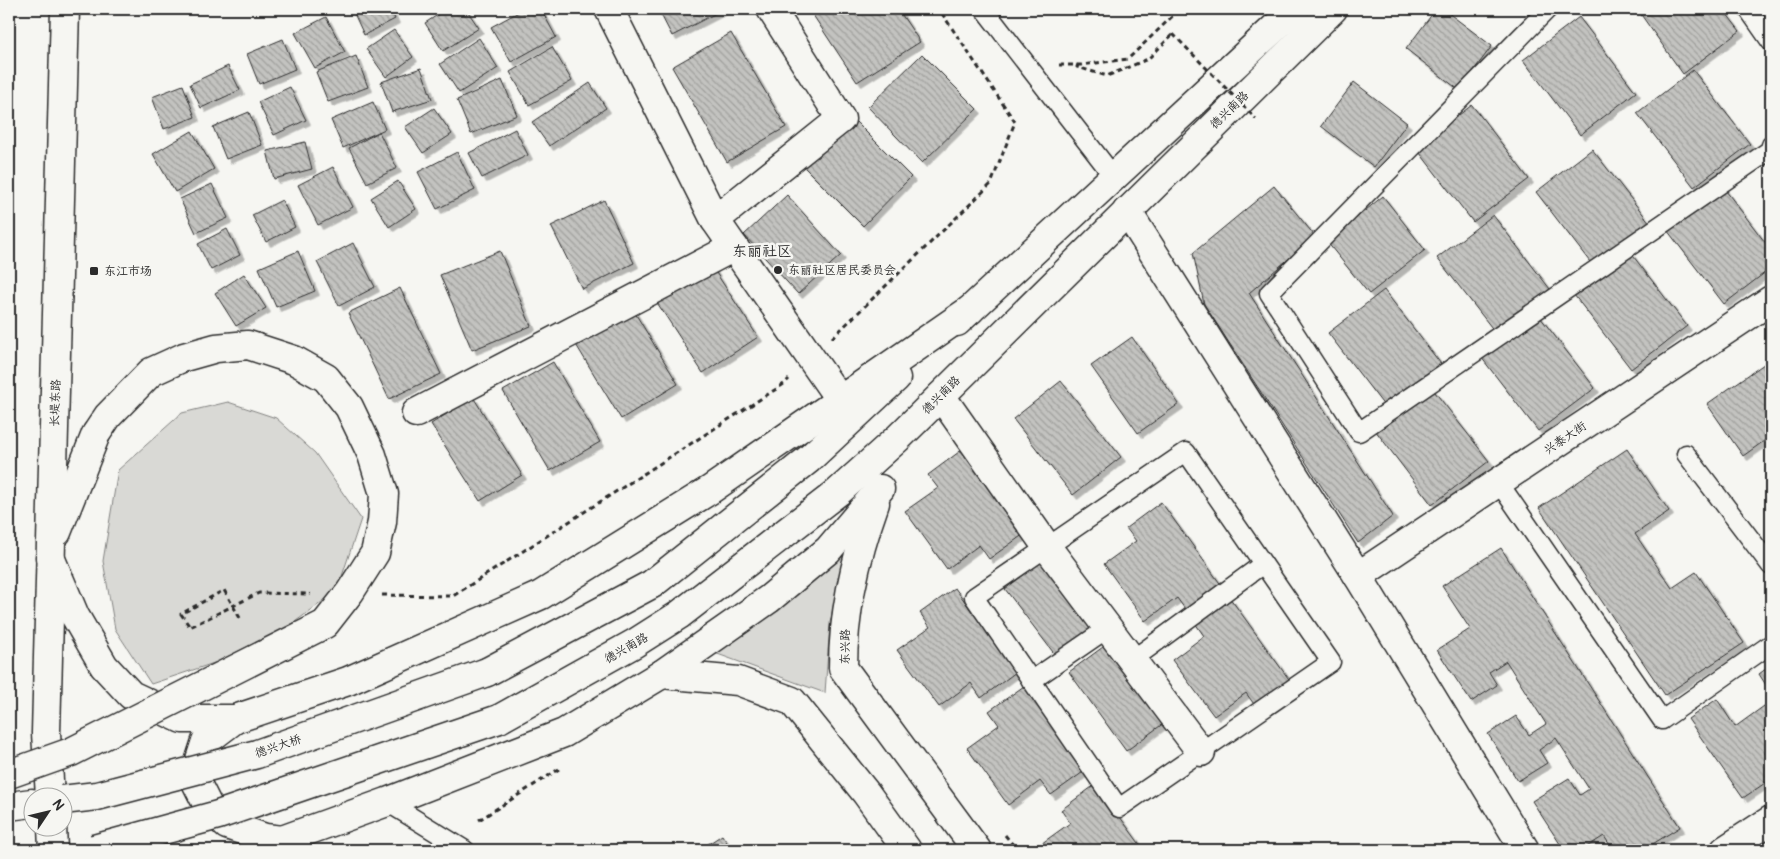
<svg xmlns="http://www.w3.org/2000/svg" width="1780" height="859" font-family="Pangolin,'LXGW WenKai TC',sans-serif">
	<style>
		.green { fill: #d9d9d5; stroke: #828280 }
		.building { fill: url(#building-back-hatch); stroke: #2b2b2b; filter: url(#shadow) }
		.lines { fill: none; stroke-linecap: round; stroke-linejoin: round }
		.lane-casing { stroke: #2b2b2b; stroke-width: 21 }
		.street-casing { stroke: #2b2b2b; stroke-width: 31 }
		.secondary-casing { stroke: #2b2b2b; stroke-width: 31 }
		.path { stroke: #2b2b2b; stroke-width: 3; stroke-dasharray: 5 4; stroke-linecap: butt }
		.lane { stroke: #f6f6f2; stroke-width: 18 }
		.street { stroke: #f6f6f2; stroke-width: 28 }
		.secondary { stroke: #f6f6f2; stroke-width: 28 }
		.secondary-bridge-casing { stroke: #2b2b2b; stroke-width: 31; stroke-linecap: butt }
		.path-bridge { stroke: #2b2b2b; stroke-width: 3; stroke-dasharray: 5 4; stroke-linecap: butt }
		.secondary-bridge { stroke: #f6f6f2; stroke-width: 28 }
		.poi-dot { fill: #2b2b2b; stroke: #f6f6f2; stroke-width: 2 }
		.labels { text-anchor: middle; stroke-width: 5; stroke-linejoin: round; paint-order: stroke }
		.street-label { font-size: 12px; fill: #2b2b2b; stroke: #f6f6f2 }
		.poi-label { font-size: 12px; fill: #2b2b2b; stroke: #f6f6f2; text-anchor: start }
		.quarter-label { font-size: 15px; fill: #2b2b2b; stroke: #f6f6f2 }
	</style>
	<defs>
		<pattern id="building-back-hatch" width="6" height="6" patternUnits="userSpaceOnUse" patternTransform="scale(1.25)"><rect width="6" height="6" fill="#c3c3c0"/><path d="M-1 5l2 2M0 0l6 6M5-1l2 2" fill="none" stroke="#9f9f9c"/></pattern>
		<filter id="shadow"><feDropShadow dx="4.5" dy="4.5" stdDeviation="0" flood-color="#0004"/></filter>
	</defs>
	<rect width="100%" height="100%" fill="#f6f6f2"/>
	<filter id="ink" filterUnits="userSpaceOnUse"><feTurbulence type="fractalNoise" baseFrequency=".02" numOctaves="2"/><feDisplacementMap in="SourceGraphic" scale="10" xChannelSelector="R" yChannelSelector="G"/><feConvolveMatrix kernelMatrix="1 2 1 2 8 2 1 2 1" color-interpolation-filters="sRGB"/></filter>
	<g filter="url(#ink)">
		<g class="green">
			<polygon points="228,402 276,418 315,453 361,519 337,591 292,624 217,662 151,684 115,629 103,561 118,470 182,413"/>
			<polygon points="845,547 830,623 825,693 712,652"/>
		</g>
		<g class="building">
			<polygon points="352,9 390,9 395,19 364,35"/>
			<polygon points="447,9 466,9 479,28 443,51 425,23"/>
			<polygon points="524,9 541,9 556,37 511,62 491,27"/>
			<polygon points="658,9 724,9 672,36"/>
			<polygon points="809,9 898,9 920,42 857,82"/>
			<polygon points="1436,9 1443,9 1492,46 1459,90 1406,49"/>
			<polygon points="1637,9 1723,9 1740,31 1683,74"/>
			<polygon points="326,17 345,52 315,68 295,33"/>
			<polygon points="1579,17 1636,92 1580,135 1523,60"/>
			<polygon points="394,30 413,57 386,77 366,49"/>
			<polygon points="731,33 786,127 727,162 672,67"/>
			<polygon points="479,38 498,68 459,93 440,64"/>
			<polygon points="283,39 295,69 259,84 247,54"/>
			<polygon points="552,47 572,81 529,105 510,72"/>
			<polygon points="922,54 977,109 922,163 868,107"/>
			<polygon points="356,56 368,87 328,102 316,72"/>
			<polygon points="228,66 240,90 201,108 190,84"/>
			<polygon points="421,68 432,99 392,112 381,82"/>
			<polygon points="1693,70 1750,144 1694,187 1637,113"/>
			<polygon points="502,80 517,115 471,134 457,100"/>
			<polygon points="1354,82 1407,123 1374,167 1321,126"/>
			<polygon points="590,83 606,108 549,146 532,122"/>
			<polygon points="183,85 195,117 164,129 152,97"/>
			<polygon points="290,87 306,120 274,135 258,102"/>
			<polygon points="373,102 385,129 343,148 331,120"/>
			<polygon points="1472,105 1529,179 1473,222 1416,148"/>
			<polygon points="434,108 452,134 423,153 405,127"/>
			<polygon points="249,112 262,145 226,159 213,127"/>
			<polygon points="853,119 911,177 863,226 804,167"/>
			<polygon points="515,129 528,155 482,178 469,153"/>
			<polygon points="192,131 214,169 175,192 153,154"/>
			<polygon points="379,132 397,168 367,183 349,148"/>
			<polygon points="305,142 312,169 274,179 267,151"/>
			<polygon points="1592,149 1650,223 1593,266 1536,192"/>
			<polygon points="457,152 475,190 437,209 418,172"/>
			<polygon points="333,167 353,207 318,225 298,185"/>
			<polygon points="398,181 416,209 389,227 371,198"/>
			<polygon points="212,184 228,218 196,233 180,199"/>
			<polygon points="1274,186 1315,236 1249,293 1393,516 1358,543 1204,304 1193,253"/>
			<polygon points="1723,187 1771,250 1771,268 1724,304 1667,230"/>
			<polygon points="787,195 841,255 798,294 744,235"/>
			<polygon points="1383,196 1425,250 1369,294 1327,242"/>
			<polygon points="282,200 295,227 266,242 252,215"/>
			<polygon points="604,200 634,263 582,289 551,226"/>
			<polygon points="1493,215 1550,289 1495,332 1437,258"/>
			<polygon points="227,229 240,255 211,270 198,244"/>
			<polygon points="353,243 375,287 339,306 317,262"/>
			<polygon points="298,251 315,291 276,307 259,268"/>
			<polygon points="500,251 531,326 472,350 440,275"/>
			<polygon points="1630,252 1687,326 1631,369 1574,295"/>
			<polygon points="709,262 758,337 703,373 654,298"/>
			<polygon points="244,274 266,308 236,326 215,293"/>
			<polygon points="400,288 441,374 389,399 348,313"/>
			<polygon points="1384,290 1441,364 1385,407 1328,333"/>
			<polygon points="632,308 678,384 621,419 575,343"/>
			<polygon points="1537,313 1595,388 1538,431 1481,357"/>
			<polygon points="1132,337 1179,404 1138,433 1091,366"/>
			<polygon points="1771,359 1771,436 1743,456 1707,404"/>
			<polygon points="553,362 600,442 550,471 503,391"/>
			<polygon points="1061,381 1121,457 1073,495 1013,419"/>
			<polygon points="1431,387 1489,461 1432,505 1375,430"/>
			<polygon points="473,397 522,475 480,501 431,424"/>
			<polygon points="963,449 1024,534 989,559 979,545 947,569 905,511 938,488 928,475"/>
			<polygon points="1627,449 1669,511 1635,534 1672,588 1696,572 1744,643 1665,695 1539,508"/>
			<polygon points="1161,502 1222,586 1187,612 1177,598 1145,621 1104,564 1136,541 1126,528"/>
			<polygon points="1501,548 1680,827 1643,850 1613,850 1604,836 1582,850 1564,850 1532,801 1569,778 1580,795 1589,789 1556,738 1539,750 1547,763 1518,781 1488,734 1516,716 1529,735 1546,724 1506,661 1489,672 1497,685 1471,702 1437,650 1470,629 1442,586"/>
			<polygon points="1045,559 1096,625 1056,656 1005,589"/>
			<polygon points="955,588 1016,672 981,698 971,683 939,707 897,650 930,627 920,613"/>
			<polygon points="1230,598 1291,682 1256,707 1246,693 1214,716 1172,660 1204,636 1195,623"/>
			<polygon points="1107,644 1164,723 1126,751 1069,672"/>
			<polygon points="1771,665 1771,693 1759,674"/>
			<polygon points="1024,686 1086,770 1051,795 1040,781 1008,805 967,748 999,725 989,711"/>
			<polygon points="1717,699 1735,727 1771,701 1771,749 1765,753 1771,762 1771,779 1743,798 1688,719"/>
			<polygon points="1096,784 1144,850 1041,850 1038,846 1070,823 1061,810"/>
			<polygon points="722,835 732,850 699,850"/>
		</g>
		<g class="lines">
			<g class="lane-casing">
				<g id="lane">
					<polyline points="984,9 1114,177"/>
					<polyline points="1548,9 1269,293 1359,432 1770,150 1771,145"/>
					<polyline points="1748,9 1771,42"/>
					<polygon points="1186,452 1331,662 1119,808 974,597"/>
					<polyline points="1686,454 1771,566"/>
					<polyline points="1499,483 1662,720 1771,644"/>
					<polyline points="1132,660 1263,564"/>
					<polyline points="1031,681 1108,628"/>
					<polyline points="387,802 465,850"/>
				</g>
			</g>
			<g class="street-casing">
				<g id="street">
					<polyline points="609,9 715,220 840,400"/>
					<polyline points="1127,211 1358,576 1525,850"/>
					<polyline points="715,220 841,119 771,9"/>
					<polyline points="941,396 1047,547 1201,752"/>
					<polyline points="416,413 734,247"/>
					<polyline points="1358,576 1771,300"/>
					<polyline points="1725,850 1771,820"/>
				</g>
			</g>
			<g class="secondary-casing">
				<g id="secondary">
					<polyline points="957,322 1295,9"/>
					<path d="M875,503C856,556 843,611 843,668L977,850"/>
					<polyline points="57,532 96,434"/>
					<polyline points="50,557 75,616 104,666 131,695 182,719 235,719 348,681 541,595 710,490 970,310"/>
					<polyline points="487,672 652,584 809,459 896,378"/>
					<polyline points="662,674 738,681 792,701 866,793 907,850"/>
					<polyline points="235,719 206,741 194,778 208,806 227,825 265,838 282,840"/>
					<polyline points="499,719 635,643 679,615 838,492 898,438 1333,9"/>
					<polyline points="50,796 46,733 65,9"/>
					<polyline points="9,806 32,803"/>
					<polyline points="52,826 53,850"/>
					<polyline points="264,850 282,840 387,802 564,733 662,674 769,599 828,550 880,489"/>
				</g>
			</g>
			<g class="path">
				<polyline points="1078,64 1077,67 1107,76 1148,59 1173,34"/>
				<polyline points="1059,65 1081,65 1128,59 1180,9"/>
				<polyline points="832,338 991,184 1015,122 939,9"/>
				<polyline points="382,595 453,596 784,384 789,379"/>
				<polyline points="240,618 224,590 181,614 190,627 259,593 311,594"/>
				<polyline points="479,820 559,769"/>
				<polyline points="1005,835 1017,850"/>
				<polyline points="1688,850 1695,845"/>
			</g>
			<use href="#lane" class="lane"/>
			<use href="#street" class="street"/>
			<use href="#secondary" class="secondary"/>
			<g class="secondary-bridge-casing">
				<g id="secondary-bridge">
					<polyline points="9,774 71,752 325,624 350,592 375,553 382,522 384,494 372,455 349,407 326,378 294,360 248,345 216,348 184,357 151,372 108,416 96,434"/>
					<polyline points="62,800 97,796 257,754 487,672"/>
					<polyline points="94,849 218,815 499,719"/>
				</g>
			</g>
			<polyline class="path-bridge" points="1173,34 1256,119"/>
			<use href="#secondary-bridge" class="secondary-bridge"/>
		</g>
	</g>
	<g class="poi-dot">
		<circle cx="778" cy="270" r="5"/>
		<rect x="89" y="266" width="10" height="10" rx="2.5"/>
	</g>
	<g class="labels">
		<g class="street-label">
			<text transform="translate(1229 110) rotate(-44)" y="4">德兴南路</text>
			<text transform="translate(941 395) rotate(-45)" y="4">德兴南路</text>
			<text transform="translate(55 403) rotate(-88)" y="4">长堤东路</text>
			<text transform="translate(1565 438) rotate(-34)" y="4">兴泰大街</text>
			<text transform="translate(845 647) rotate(-89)" y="4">东兴路</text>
			<text transform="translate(626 648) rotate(-30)" y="4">德兴南路</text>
			<text transform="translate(278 746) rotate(-19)" y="4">德兴大桥</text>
		</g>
		<g class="poi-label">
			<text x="788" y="274">东丽社区居民委员会</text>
			<text x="104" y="275">东江市场</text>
		</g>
		<g class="quarter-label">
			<text x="762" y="256">东丽社区</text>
		</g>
	</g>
	<rect width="1780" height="859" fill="none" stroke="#f6f6f2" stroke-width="30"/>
	<rect x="15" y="15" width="1750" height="829" fill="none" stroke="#2b2b2b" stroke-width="2" filter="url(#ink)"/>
	<g transform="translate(48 812) rotate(55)"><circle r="24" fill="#f6f6f2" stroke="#a5a5a2"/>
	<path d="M0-4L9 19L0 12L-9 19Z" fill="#2b2b2b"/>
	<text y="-8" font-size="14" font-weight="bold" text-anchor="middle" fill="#2b2b2b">N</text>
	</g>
</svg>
